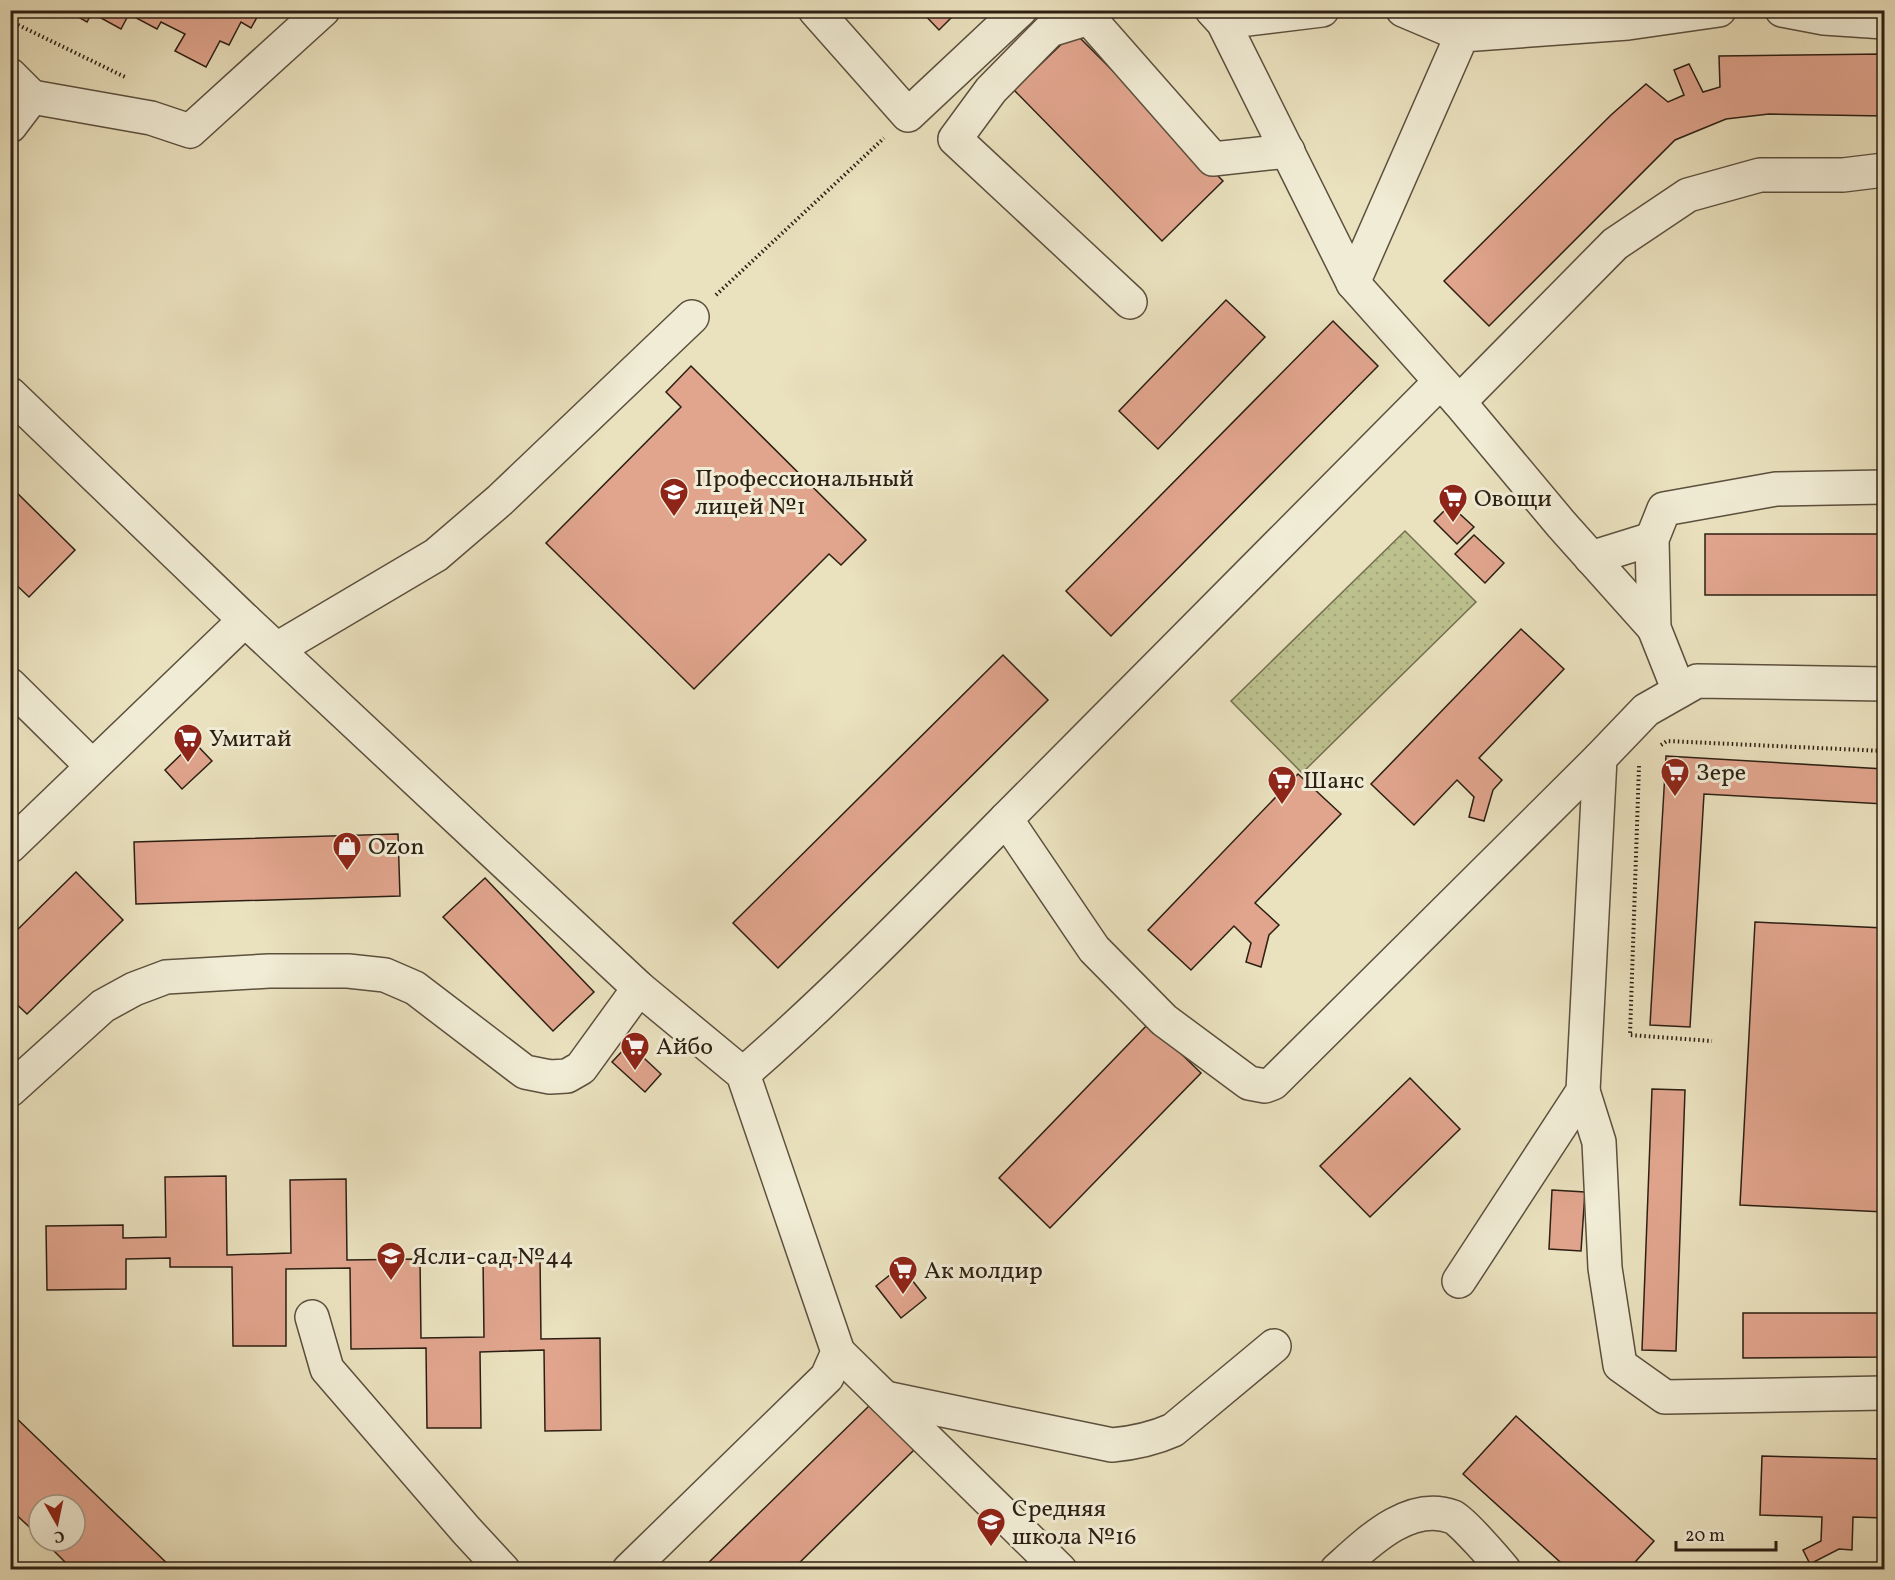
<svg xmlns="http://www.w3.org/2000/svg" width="1895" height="1580" font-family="Vollkorn,serif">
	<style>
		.park { fill: url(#park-dots); stroke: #747050; stroke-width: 1.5 }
		.building { fill: #e1a58e; stroke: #2c1f13; stroke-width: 1.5 }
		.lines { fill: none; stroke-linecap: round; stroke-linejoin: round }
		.minor-casing { stroke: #5c503e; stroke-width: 36 }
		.path { stroke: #2c1f13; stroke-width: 4; stroke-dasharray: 1.5 3; stroke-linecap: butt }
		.minor { stroke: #f1ecd5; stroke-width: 33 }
		.labels { text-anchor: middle; stroke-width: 6; stroke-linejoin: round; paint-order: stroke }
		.poi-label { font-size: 24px; fill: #2c1f13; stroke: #f1ecd5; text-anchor: start }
	</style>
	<defs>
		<pattern id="park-dots" width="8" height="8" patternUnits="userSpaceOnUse" patternTransform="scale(1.5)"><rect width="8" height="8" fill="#bcc18e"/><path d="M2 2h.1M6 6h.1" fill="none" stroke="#a2a57a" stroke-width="1.8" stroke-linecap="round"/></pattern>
	</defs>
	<rect width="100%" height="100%" fill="#eae1be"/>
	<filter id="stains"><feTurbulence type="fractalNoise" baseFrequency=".00333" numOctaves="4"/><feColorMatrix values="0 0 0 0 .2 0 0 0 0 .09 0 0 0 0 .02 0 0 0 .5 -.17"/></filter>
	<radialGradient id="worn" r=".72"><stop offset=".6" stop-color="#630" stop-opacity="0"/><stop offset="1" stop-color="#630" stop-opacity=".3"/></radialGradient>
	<polygon class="park" points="1405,531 1476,602 1302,773 1231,701"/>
	<g class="building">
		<polygon points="66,10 261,10 251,28 241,22 229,45 220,41 206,67 175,51 185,34 161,22 157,29 129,14 121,29 92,13 87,22"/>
		<polygon points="920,10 959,10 939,30"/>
		<polygon points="1074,32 1223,181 1162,241 1014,90"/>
		<polygon points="1884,54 1884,116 1769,114 1726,119 1675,140 1489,326 1444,281 1611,115 1646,84 1668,102 1684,95 1674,70 1689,64 1703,92 1720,87 1719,56"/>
		<polygon points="1226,300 1265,337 1158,449 1119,411"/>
		<polygon points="1333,321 1378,366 1111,636 1066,591"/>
		<polygon points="691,366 866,540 841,565 829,554 694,689 546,543 681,407 666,392"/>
		<polygon points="10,486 75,550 29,597 10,579"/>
		<polygon points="1450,505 1474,527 1457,544 1434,521"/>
		<rect x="1705" y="534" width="179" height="61"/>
		<polygon points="1474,535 1504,563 1485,583 1455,554"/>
		<polygon points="1521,629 1564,669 1479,758 1502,780 1493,790 1484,821 1469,817 1474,797 1457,780 1414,825 1371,784"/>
		<polygon points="1003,655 1048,700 778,968 733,923"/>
		<polygon points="10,704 20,714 10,722"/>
		<polygon points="194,742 212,761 182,789 165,770"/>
		<polygon points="1666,756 1884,769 1884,804 1704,794 1690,1027 1650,1025"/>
		<polygon points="1298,774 1341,814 1255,903 1279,925 1269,935 1261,967 1246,962 1251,943 1234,926 1191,970 1148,930"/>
		<polygon points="398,834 400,896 136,904 134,842"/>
		<polygon points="76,872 123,920 27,1014 10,998 10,937"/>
		<polygon points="485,878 594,992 553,1031 443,917"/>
		<polygon points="1755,922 1884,928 1884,1212 1740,1205"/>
		<polygon points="1149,1023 1201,1073 1050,1228 999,1178"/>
		<polygon points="629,1044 661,1074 645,1092 612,1062"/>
		<polygon points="1410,1078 1460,1129 1370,1217 1320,1166"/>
		<polygon points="1652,1089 1685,1090 1676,1351 1642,1350"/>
		<polygon points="226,1176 227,1255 291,1253 290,1180 346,1179 347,1260 420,1259 421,1338 484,1337 483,1258 540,1257 541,1339 600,1338 601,1430 545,1431 544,1350 480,1352 481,1428 427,1428 426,1348 351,1349 350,1268 286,1269 286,1346 233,1346 232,1267 170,1267 170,1258 126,1259 126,1289 47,1290 46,1226 123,1225 123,1238 166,1237 165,1177"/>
		<polygon points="1552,1190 1585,1192 1581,1251 1549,1249"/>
		<polygon points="901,1266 926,1298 901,1318 876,1286"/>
		<polygon points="1743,1313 1884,1313 1884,1357 1743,1358"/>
		<polygon points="870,1405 914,1450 792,1570 701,1570"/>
		<polygon points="10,1412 174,1570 73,1570 44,1541 75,1541 75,1505 39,1505 39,1536 10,1509"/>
		<polygon points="1516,1416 1654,1541 1628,1570 1569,1570 1463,1474"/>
		<polygon points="1762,1456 1884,1459 1884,1518 1853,1517 1852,1550 1839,1549 1810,1564 1803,1550 1821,1541 1822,1517 1760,1515"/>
	</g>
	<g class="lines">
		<g class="minor-casing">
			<g id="minor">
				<polyline points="815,10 908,115 1020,10"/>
				<polyline points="1089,10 1089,18 1213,159 1288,151"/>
				<polyline points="1212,10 1223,22 1353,283 1459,402 1561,524 1654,628"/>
				<polyline points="1403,10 1462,35"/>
				<polyline points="1782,10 1824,18 1884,22"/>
				<polyline points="1089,18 1050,30 991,90 955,139 1130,302"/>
				<polyline points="1223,22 1322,10"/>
				<polyline points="10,75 32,97 10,126"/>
				<polyline points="32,97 151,118 190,131 323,10"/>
				<polyline points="1353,283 1462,35 1628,23 1719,10"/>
				<polyline points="10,394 245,620 639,988 743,1074 838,1352 827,1377 629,1570"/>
				<polyline points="1459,402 1615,244 1688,195 1760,175 1843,175 1884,170"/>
				<polyline points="1591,558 1652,539"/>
				<polyline points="277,649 436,555 500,500 692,317"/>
				<polyline points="10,685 92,766"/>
				<polyline points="1679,691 1654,628 1652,539 1664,509 1776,489 1884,487"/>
				<polyline points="1006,819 1440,382"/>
				<polyline points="10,846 245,620"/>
				<path d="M743,1074C835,994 920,906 1006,819L1094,949L1164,1020L1249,1083L1265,1086L1273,1083L1600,758"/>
				<polyline points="10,1090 103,1006 134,989 166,977 269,971 348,971 385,975 415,988 525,1072 550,1077 567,1076 581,1068 639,988"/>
				<polyline points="1583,1091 1599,1142 1605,1268 1620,1365 1665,1397 1884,1393"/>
				<polyline points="1459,1281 1583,1091 1600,758 1646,710 1697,681 1884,684"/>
				<polyline points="312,1317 327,1369 466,1530 503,1570"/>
				<polyline points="838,1352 1060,1570"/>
				<path d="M885,1398L1112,1445C1134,1443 1153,1439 1173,1430L1274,1346"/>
				<path d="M1337,1570C1366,1544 1409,1500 1453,1517C1461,1520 1496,1560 1504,1570"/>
			</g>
		</g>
		<g class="path">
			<polyline points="10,21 125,77"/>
			<polyline points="716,295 884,138"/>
			<polyline points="1661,745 1667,741 1884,751"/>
			<polyline points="1639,766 1630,1035 1712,1041"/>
		</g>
		<use href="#minor" class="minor"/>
	</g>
	<defs>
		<g id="school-pin" transform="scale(1.5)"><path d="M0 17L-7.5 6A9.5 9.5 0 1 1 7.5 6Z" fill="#8f2418" stroke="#f1ecd5"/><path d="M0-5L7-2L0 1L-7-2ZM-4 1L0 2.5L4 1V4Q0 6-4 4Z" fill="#fff"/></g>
		<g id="supermarket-pin" transform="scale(1.5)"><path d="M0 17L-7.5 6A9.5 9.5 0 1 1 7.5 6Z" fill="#8f2418" stroke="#f1ecd5"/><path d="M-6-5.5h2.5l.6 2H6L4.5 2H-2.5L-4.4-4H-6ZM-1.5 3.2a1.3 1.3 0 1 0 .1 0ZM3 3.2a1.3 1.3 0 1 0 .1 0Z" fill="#fff"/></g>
		<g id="shop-pin" transform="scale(1.5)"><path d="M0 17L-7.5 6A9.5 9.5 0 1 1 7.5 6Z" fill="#8f2418" stroke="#f1ecd5"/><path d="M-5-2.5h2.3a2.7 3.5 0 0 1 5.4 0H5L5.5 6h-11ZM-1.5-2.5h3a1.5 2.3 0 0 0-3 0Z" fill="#fff"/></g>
	</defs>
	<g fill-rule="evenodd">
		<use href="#school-pin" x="674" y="492"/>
		<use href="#supermarket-pin" x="1453" y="498"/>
		<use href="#supermarket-pin" x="188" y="738"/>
		<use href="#supermarket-pin" x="1675" y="772"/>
		<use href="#supermarket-pin" x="1282" y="780"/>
		<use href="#shop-pin" x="347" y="846"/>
		<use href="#supermarket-pin" x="635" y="1046"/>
		<use href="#school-pin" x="391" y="1256"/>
		<use href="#supermarket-pin" x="903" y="1270"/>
		<use href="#school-pin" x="991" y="1522"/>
	</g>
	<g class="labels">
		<g class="poi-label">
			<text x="695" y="486">Профессиональный<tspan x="695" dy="28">лицей №1</tspan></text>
			<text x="1474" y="506">Овощи</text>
			<text x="209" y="746">Умитай</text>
			<text x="1696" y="780">Зере</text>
			<text x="1303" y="788">Шанс</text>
			<text x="368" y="854">Ozon</text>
			<text x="656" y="1054">Айбо</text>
			<text x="412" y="1264">Ясли-сад №44</text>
			<text x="924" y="1278">Ак молдир</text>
			<text x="1012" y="1516">Средняя<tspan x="1012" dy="28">школа №16</tspan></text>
		</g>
	</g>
	<rect width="1895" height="1580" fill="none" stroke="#eae1be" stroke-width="36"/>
	<rect x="12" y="12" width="1871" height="1556" fill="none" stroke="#2c1f13" stroke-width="3"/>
	<rect x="18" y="18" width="1859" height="1544" fill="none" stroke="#2c1f13" stroke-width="1.5"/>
	<g transform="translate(57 1523) rotate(171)"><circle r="28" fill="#f1ecd5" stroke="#a29a87" stroke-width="1.5"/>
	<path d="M0-4.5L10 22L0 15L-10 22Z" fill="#8f2418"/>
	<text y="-9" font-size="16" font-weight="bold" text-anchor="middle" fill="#2c1f13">С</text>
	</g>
	<path d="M1676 1541v9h100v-9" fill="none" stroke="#2c1f13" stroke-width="3"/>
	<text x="1685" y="1541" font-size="18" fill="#2c1f13" stroke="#f1ecd5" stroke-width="4.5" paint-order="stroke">20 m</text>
	<rect width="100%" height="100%" filter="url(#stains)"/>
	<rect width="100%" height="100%" fill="url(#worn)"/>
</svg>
